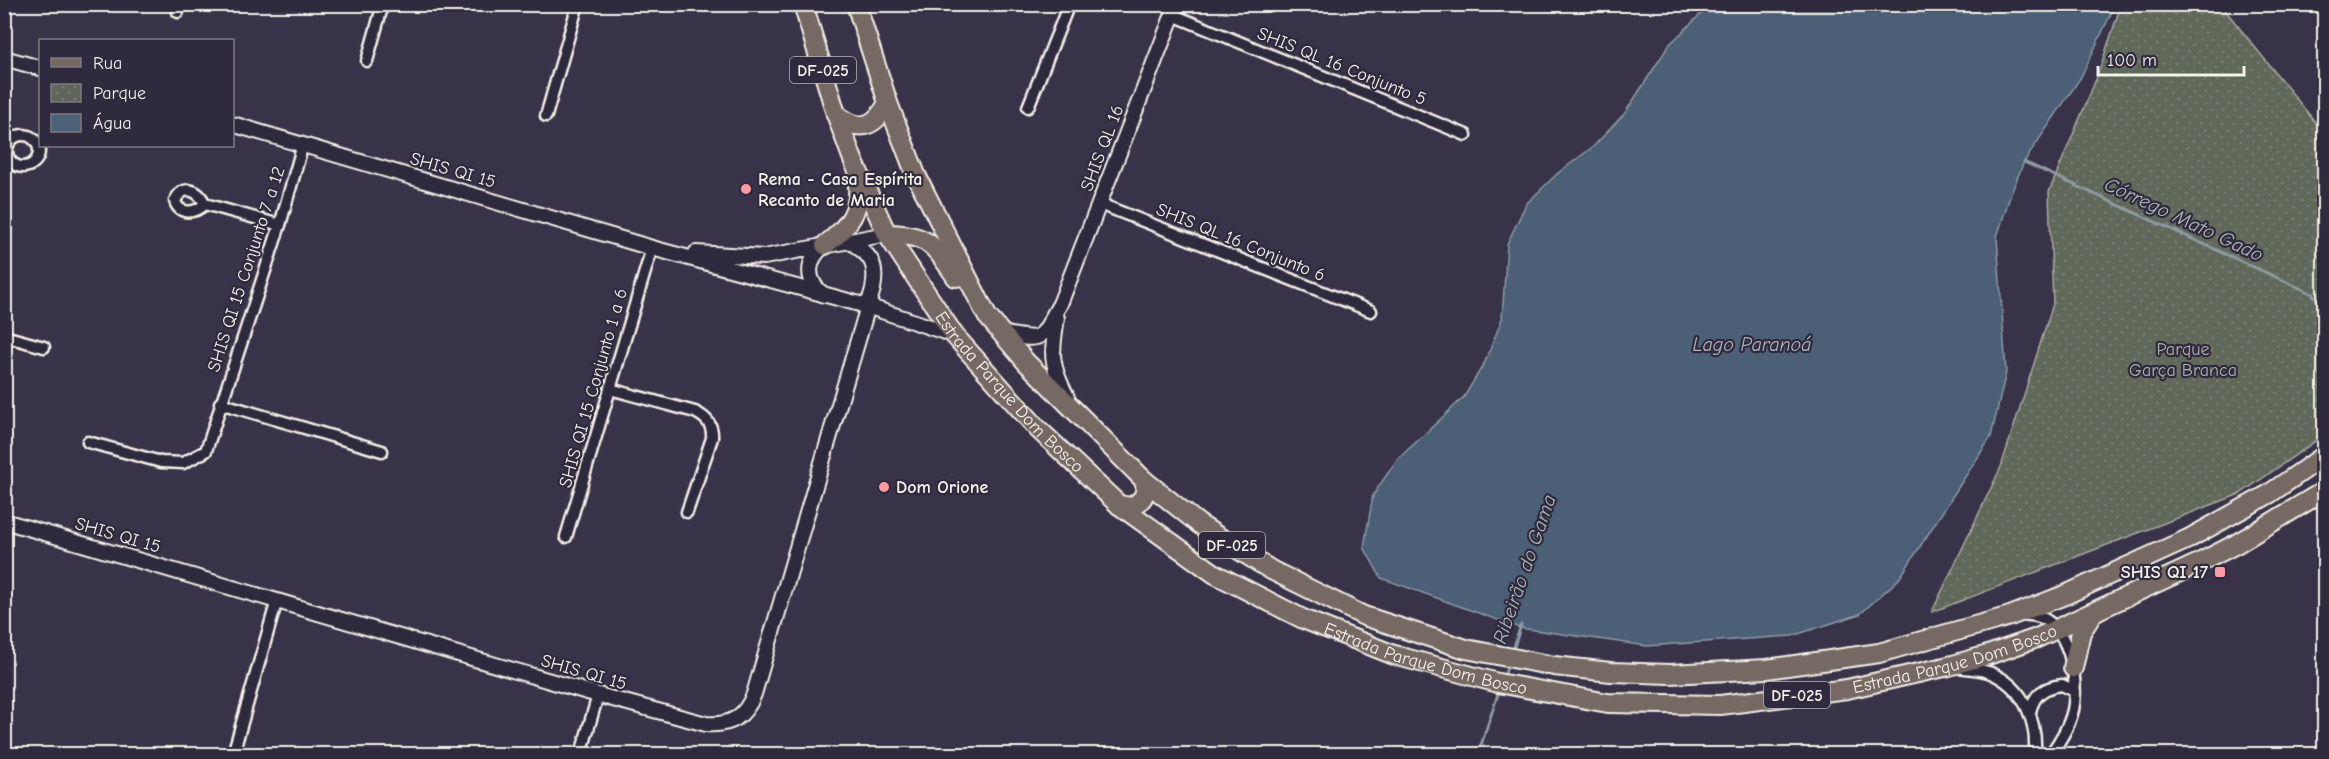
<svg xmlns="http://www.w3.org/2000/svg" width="2329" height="759" font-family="'Comic Neue',sans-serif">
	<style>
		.park { fill: url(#park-dots); stroke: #aaaca1; stroke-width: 1.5 }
		.water { fill: #4b6176; stroke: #8f9ba4; stroke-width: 1.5 }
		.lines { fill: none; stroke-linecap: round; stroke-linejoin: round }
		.stream { stroke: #8f9ba4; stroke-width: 3 }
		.minor-casing { stroke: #f4f1e8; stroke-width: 15 }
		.tertiary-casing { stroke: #f4f1e8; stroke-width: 18 }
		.primary-casing { stroke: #f4f1e8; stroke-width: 22 }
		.minor { stroke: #2f2a3d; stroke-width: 10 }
		.tertiary { stroke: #2f2a3d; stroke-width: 14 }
		.primary { stroke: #766964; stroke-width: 18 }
		.poi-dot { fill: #ff9aa2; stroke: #2f2a3d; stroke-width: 2 }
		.labels { text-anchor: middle; stroke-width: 4.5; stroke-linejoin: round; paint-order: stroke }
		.shield { fill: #2f2a3d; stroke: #b9b5b5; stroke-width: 1.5 }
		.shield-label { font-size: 16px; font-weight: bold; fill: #f4f1e8 }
		.street-label { font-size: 18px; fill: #f4f1e8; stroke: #2f2a3d }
		.poi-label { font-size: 18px; font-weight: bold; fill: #f4f1e8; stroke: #2f2a3d; text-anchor: start }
		.park-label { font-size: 18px; fill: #b1b3a8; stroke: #2f2a3d }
		.water-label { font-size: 20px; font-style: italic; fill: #b0b7ba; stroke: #2f2a3d }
	</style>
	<defs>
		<pattern id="park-dots" width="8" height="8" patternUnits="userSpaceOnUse" patternTransform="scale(1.5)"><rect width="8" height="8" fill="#60675a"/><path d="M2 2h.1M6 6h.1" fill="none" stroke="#777d72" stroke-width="1.8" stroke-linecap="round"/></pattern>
	</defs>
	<rect width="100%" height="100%" fill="#383348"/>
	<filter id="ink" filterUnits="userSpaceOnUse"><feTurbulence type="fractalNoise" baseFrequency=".0167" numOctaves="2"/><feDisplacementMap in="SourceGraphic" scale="12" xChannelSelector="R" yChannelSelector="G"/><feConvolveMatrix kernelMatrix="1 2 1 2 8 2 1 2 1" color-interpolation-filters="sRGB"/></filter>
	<g filter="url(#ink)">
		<polygon class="park" points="2121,5 2221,5 2324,133 2324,435 2240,494 1932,612 2001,467 2053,304 2049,192 2097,77"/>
		<polygon class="water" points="1711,4 2115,5 2081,77 2024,162 2011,193 1997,237 2006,372 1991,437 1899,579 1860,614 1792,636 1647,646 1520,628 1381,578 1364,547 1373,495 1396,461 1464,397 1485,362 1502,319 1507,244 1526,204 1558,173 1593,147 1625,113 1669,45"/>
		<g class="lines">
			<g class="stream">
				<polyline points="2024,162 2313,294 2324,312"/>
				<polyline points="1513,650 1521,625"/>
				<polyline points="1503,679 1509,662"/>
				<polyline points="1478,754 1499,691"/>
			</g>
			<g class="minor-casing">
				<g id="minor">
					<polyline points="178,12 180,4"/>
					<polyline points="1173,15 1466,135"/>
					<polyline points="367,61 383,4"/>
					<polyline points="1028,107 1069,4"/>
					<polyline points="546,116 578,4"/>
					<circle cx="23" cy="151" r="16"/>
					<path d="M205,204C196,213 179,216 175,201C183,184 198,189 205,204L280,225"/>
					<polyline points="1100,204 1371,311"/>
					<polyline points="4,336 44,347"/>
					<path d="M610,389L695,412C707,418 713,425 712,438L687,512"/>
					<polyline points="220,403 382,451"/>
					<polyline points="88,442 161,462 183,463 206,451 280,225 303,144"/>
					<polyline points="566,537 652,248"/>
					<path d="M2022,615C2066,610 2078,671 2074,704C2072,722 2061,739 2051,754"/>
					<path d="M1958,667C1968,669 1981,669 1991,673C2024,687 2037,720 2035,754"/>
					<path d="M2030,712C2034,694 2044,687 2062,685L2074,691"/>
					<polyline points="233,754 277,600"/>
					<polyline points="581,754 598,695"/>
				</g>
			</g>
			<g class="tertiary-casing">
				<g id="tertiary">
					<polyline points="4,58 40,68"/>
					<polyline points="232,124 652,248 867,306 954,335"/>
					<path d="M824,246C806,260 805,281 824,295"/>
					<polyline points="696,253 764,257 887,234"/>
					<path d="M1057,318C1051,354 1050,364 1067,397"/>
					<path d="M1002,333C1047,343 1039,339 1060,304L1177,4"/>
					<path d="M4,521L598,695L706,724C731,726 745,717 754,694L873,289C878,263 870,254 849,241"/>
				</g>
			</g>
			<g class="primary-casing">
				<g id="primary">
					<path id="s1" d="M803,4L836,114L853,160L887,234L954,335L1038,429L1119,505L1215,574L1303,619L1394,655L1498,683L1608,703L1720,705L1847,689L1949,666L1988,655L2037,638L2199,563L2236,544L2324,491"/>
					<polyline points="856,4 888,103 916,175 987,316 1026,362 1144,480 1199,524 1239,550 1271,570 1364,616 1466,649 1554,666 1611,672 1670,674 1767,669 1879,653 2010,616 2065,595 2188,539 2269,494 2324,456"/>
					<path d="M836,114C859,133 874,128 888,103"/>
					<path d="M887,234C929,235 933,244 956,277"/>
					<path d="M825,245C848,228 863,209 857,179"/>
					<path d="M1119,505L1131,507C1143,501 1148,493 1144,480"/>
					<polyline points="2073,668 2081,632 2094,612"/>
				</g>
			</g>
			<use href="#minor" class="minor"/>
			<use href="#tertiary" class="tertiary"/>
			<use href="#primary" class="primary"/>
		</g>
	</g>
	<g class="poi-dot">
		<circle cx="746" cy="189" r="6"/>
		<circle cx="884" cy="487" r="6"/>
		<rect x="2214" y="566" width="12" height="12" rx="3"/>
	</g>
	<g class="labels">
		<g class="shield">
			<rect x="790" y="57" width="66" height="26" rx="4.5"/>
			<rect x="1199" y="532" width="66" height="26" rx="4.5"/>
			<rect x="1764" y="682" width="66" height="26" rx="4.5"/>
		</g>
		<g class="shield-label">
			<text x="823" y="76">DF-025</text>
			<text x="1232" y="551">DF-025</text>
			<text x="1797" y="701">DF-025</text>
		</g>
		<g class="street-label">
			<text transform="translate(1342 66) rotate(22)" y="6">SHIS QL 16 Conjunto 5</text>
			<text transform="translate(1102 148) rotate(-69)" y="6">SHIS QL 16</text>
			<text transform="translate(453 170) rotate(16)" y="6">SHIS QI 15</text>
			<text transform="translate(1241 242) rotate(22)" y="6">SHIS QL 16 Conjunto 6</text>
			<text transform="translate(246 269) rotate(-72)" y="6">SHIS QI 15 Conjunto 7 a 12</text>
			<text transform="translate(593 388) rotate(-74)" y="6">SHIS QI 15 Conjunto 1 a 6</text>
			<text dy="6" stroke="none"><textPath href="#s1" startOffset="446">Estrada Parque Dom Bosco</textPath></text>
			<text transform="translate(118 535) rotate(16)" y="6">SHIS QI 15</text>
			<text dy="6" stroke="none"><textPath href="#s1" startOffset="950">Estrada Parque Dom Bosco</textPath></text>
			<text dy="6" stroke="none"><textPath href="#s1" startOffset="1490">Estrada Parque Dom Bosco</textPath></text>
			<text transform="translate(584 672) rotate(16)" y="6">SHIS QI 15</text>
		</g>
		<g class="poi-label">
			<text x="758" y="185">Rema - Casa Espírita<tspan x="758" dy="21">Recanto de Maria</tspan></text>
			<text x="896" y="493">Dom Orione</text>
			<text x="2208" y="578" text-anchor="end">SHIS QI 17</text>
		</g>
		<g class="park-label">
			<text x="2183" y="355">Parque<tspan x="2183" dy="21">Garça Branca</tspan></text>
		</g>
		<g class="water-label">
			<text transform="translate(2184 219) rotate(25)" y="7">Córrego Mato Gado</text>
			<text x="1752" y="351">Lago Paranoá</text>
			<text transform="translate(1524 569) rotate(-71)" y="7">Ribeirão do Gama</text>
		</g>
	</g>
	<rect width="2329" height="759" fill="none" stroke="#2f2a3d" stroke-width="24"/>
	<rect x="12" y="12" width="2305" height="735" fill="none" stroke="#f4f1e8" stroke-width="2" filter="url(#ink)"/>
	<rect x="39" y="39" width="195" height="108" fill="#2f2a3d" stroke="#7e7a81" stroke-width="1.5"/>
	<rect x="51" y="58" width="30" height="9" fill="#766964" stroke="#7e7a81" stroke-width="1.5"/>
	<text x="93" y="69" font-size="18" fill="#f4f1e8">Rua</text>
	<rect x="51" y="84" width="30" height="18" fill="url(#park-dots)" stroke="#7e7a81" stroke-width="1.5"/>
	<text x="93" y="99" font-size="18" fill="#f4f1e8">Parque</text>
	<rect x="51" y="114" width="30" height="18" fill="#4b6176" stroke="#7e7a81" stroke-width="1.5"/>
	<text x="93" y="129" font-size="18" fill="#f4f1e8">Água</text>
	<path d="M2098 66v9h146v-9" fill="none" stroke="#f4f1e8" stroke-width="3"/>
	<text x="2107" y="66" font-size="18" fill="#f4f1e8" stroke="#2f2a3d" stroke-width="4.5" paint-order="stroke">100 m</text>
</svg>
